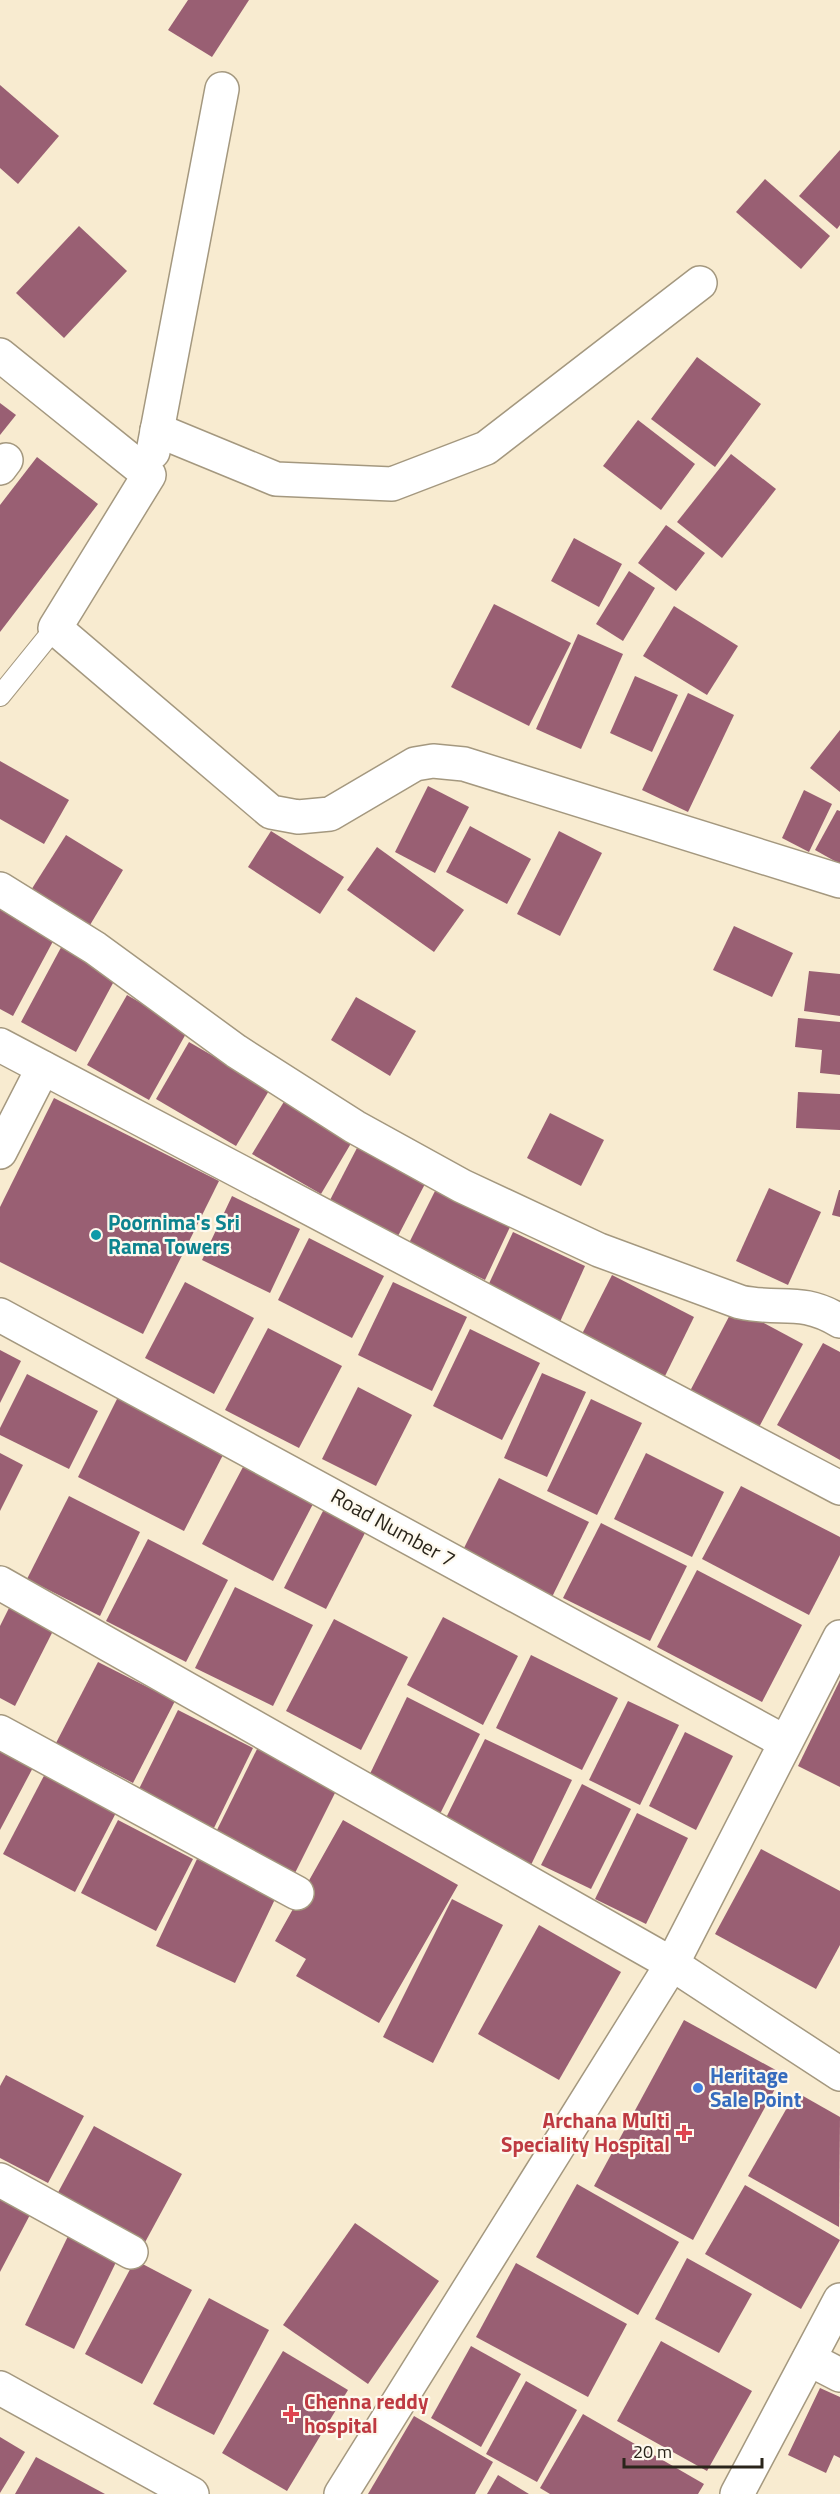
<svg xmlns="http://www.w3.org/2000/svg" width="840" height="2494" font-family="'Titillium Web',sans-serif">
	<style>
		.building { fill: #995f73 }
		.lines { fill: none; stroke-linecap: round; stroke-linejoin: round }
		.service-casing { stroke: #a4987f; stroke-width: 22 }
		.minor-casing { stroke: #a4987f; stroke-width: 36 }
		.tertiary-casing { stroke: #a4987f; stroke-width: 36 }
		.service { stroke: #fff; stroke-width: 20 }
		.minor { stroke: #fff; stroke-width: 33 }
		.tertiary { stroke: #fff; stroke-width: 33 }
		.culture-dot { fill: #0f9aa8; stroke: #fef9ee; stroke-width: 2 }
		.shop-dot { fill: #3f7fe0; stroke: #fef9ee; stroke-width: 2 }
		.health-dot { fill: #e0444e; stroke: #fef9ee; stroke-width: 2 }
		.labels { text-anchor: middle; stroke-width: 4.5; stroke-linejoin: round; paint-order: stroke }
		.culture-label { font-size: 21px; font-weight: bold; fill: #0d838f; stroke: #fef9ee; text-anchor: start }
		.street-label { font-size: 21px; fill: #2a251b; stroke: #fef9ee }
		.shop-label { font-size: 21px; font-weight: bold; fill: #366cbe; stroke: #fef9ee; text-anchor: start }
		.health-label { font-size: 21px; font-weight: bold; fill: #be3a42; stroke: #fef9ee; text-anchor: end }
	</style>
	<rect width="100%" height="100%" fill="#f8ebd0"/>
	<g class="building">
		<polygon points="188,0 249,0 212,57 168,30"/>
		<polygon points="0,85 59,136 18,184 0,168"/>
		<polygon points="840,150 840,225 837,229 799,196"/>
		<polygon points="765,179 830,236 801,269 736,212"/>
		<polygon points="79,226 127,271 64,338 16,293"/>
		<polygon points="697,357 761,404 715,467 651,419"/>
		<polygon points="0,403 16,415 0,435"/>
		<polygon points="638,420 695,464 661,510 603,466"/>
		<polygon points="731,454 776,489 722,558 677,522"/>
		<polygon points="37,457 98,504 0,632 0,505"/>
		<polygon points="666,525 705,553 676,591 638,563"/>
		<polygon points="574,538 622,564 599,607 551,581"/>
		<polygon points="629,571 655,588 623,641 596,624"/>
		<polygon points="494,604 571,643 529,726 451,687"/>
		<polygon points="674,606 738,646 707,695 643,656"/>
		<polygon points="578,634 623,654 581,749 536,729"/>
		<polygon points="635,676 678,695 652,752 610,733"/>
		<polygon points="688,693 734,715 688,812 642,790"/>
		<polygon points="840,730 840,792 810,768"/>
		<polygon points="0,761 69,800 44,844 0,819"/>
		<polygon points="428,786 469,807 435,873 395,852"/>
		<polygon points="804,790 832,804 809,852 782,838"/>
		<polygon points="837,810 840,811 840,864 815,850"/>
		<polygon points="470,826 531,859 507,904 446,872"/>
		<polygon points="271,831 344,877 320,914 248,867"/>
		<polygon points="559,831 602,853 560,936 517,914"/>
		<polygon points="66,835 123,870 84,935 26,898"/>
		<polygon points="377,847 464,910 434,952 347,890"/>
		<polygon points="0,901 58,932 13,1016 0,1009"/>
		<polygon points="734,926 793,953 772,997 713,970"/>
		<polygon points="65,940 120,970 76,1052 21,1022"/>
		<polygon points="809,971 840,974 840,1016 804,1011"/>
		<polygon points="127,995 188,1030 149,1100 87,1065"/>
		<polygon points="356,997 416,1031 390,1076 331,1040"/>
		<polygon points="798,1018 840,1022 840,1075 820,1073 822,1050 795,1047"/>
		<polygon points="189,1042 270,1089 236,1146 156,1099"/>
		<polygon points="798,1092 840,1094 840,1130 796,1128"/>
		<polygon points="54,1098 219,1181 143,1334 0,1262 0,1207"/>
		<polygon points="285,1100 353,1140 321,1194 252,1154"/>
		<polygon points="550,1113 604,1140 581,1186 527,1158"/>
		<polygon points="358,1146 426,1182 398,1236 330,1200"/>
		<polygon points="769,1188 821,1212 788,1285 736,1261"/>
		<polygon points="436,1189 511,1225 485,1280 409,1243"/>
		<polygon points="839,1190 840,1190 840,1217 832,1215"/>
		<polygon points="232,1196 300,1229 270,1293 202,1260"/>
		<polygon points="513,1232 585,1266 559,1324 486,1290"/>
		<polygon points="309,1238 384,1276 352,1338 278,1300"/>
		<polygon points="612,1275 694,1317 665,1376 582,1334"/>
		<polygon points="185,1282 254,1318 214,1394 145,1358"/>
		<polygon points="393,1282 467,1317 432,1391 358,1355"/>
		<polygon points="734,1307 803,1344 758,1429 689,1393"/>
		<polygon points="268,1328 342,1366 299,1448 225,1410"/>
		<polygon points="470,1329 540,1363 502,1440 433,1406"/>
		<polygon points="823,1343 840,1352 840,1460 777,1425"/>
		<polygon points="0,1350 21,1361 0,1403"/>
		<polygon points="542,1373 586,1392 547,1477 504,1458"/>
		<polygon points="27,1374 98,1411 69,1469 0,1435 0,1428"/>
		<polygon points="358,1387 412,1415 376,1486 322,1459"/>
		<polygon points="118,1397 225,1451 184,1531 78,1477"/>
		<polygon points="591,1399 642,1423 597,1515 547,1491"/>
		<polygon points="0,1453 23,1465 0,1511"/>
		<polygon points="646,1453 724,1492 692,1557 614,1519"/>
		<polygon points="243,1467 313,1504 273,1581 202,1544"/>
		<polygon points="499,1478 589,1522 552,1597 462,1552"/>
		<polygon points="741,1486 840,1537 840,1555 809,1615 702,1559"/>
		<polygon points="69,1496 140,1532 100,1616 27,1579"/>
		<polygon points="324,1509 366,1531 326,1609 284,1588"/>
		<polygon points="601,1523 687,1566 650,1641 563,1598"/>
		<polygon points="148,1539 228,1580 186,1662 106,1621"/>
		<polygon points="697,1570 802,1625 762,1702 657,1647"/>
		<polygon points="235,1587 313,1625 273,1706 195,1668"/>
		<polygon points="10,1606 54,1629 15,1706 0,1698 0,1626"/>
		<polygon points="443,1617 518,1656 483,1725 407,1685"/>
		<polygon points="334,1619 408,1657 361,1750 286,1711"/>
		<polygon points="531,1655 618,1698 582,1770 496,1728"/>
		<polygon points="98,1662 175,1701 133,1783 56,1743"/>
		<polygon points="840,1680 840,1787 798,1766"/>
		<polygon points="407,1697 480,1734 439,1816 367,1780"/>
		<polygon points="628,1701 679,1725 640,1805 589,1780"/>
		<polygon points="178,1710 253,1748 213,1830 137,1793"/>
		<polygon points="685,1732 733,1756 696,1830 649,1806"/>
		<polygon points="485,1739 572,1780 530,1867 443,1824"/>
		<polygon points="0,1740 37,1760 0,1830"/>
		<polygon points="260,1743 340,1783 291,1881 214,1836"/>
		<polygon points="47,1770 119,1807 75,1892 3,1854"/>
		<polygon points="582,1784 631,1809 591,1889 541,1865"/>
		<polygon points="637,1813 688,1838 646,1924 595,1899"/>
		<polygon points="118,1820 193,1859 156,1931 81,1893"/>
		<polygon points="343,1820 458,1885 379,2023 296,1976 306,1959 275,1941"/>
		<polygon points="761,1849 840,1891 840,1945 816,1989 715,1934"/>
		<polygon points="197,1859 276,1897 235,1983 156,1946"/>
		<polygon points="452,1899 503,1925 433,2063 383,2037"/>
		<polygon points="539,1925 621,1972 559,2080 478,2034"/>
		<polygon points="684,2020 783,2074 693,2240 594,2186"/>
		<polygon points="6,2075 84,2116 48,2183 0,2158 0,2086"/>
		<polygon points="796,2092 840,2117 839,2227 748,2176"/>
		<polygon points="94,2126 182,2174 143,2246 55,2198"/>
		<polygon points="577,2184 679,2242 638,2315 536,2257"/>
		<polygon points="745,2185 840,2240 801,2309 705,2254"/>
		<polygon points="0,2194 32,2211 0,2272"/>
		<polygon points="355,2223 439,2281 368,2384 283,2325"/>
		<polygon points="70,2232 119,2256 74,2349 25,2325"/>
		<polygon points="687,2258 752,2294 719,2353 655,2319"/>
		<polygon points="135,2260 192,2290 142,2384 85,2354"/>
		<polygon points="516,2263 627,2324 588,2397 476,2337"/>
		<polygon points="209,2298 269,2330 214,2435 153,2404"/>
		<polygon points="661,2341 752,2391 707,2471 617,2421"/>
		<polygon points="471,2346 521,2374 481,2447 431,2418"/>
		<polygon points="283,2351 348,2390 287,2491 222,2453"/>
		<polygon points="526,2381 577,2410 537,2482 486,2454"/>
		<polygon points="820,2388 840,2397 840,2458 834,2455 826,2473 788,2455"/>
		<polygon points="583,2414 704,2484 698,2494 550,2494 540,2488"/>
		<polygon points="414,2416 493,2462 475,2494 368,2494"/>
		<polygon points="0,2437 25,2452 0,2493"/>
		<polygon points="36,2457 105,2494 15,2494"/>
		<polygon points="498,2475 529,2494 487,2494"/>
	</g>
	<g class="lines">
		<g class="service-casing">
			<polyline id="service" points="0,696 55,628"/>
		</g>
		<g class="minor-casing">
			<g id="minor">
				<polyline points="0,355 149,475 55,628 271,812 298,817 330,814 415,764 433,761 464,764 840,881"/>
				<polyline points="157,430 276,479 392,484 486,448 700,283"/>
				<polyline points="153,452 222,89"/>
				<polyline points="0,468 6,460"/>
				<path d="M0,889L95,948L236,1051L355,1127L462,1186L599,1250L740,1302C781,1311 800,1297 840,1321"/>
				<polyline points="0,1045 840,1488"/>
				<polyline points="0,1152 43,1068"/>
				<polyline points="0,1315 785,1742"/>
				<polyline points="0,1583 672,1964 840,2074"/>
				<polyline points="0,1732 297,1893"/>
				<polyline points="0,2180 131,2252"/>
				<polyline points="809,2359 840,2375"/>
				<polyline points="341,2494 672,1964 840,1637"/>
				<polyline points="737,2494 840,2300"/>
			</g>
		</g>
		<g class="tertiary-casing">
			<polyline id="tertiary" points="0,2388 192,2494"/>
		</g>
		<use href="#service" class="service"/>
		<use href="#minor" class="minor"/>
		<use href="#tertiary" class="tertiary"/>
	</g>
	<circle class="culture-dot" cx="96" cy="1235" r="6"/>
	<circle class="shop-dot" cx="698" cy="2088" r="6"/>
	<g class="health-dot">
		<path d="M681 2124h6v6h6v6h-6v6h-6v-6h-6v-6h6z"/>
		<path d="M288 2405h6v6h6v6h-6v6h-6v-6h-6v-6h6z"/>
	</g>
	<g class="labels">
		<g class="culture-label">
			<text x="108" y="1230">Poornima's Sri<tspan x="108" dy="24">Rama Towers</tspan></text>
		</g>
		<g class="street-label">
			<text transform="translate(393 1528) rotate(29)" y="7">Road Number 7</text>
		</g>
		<g class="shop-label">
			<text x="710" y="2083">Heritage<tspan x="710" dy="24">Sale Point</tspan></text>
		</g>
		<g class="health-label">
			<text x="670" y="2128">Archana Multi<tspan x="670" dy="24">Speciality Hospital</tspan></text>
			<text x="304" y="2409" text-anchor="start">Chenna reddy<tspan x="304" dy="24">hospital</tspan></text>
		</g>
	</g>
	<path d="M624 2458v9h138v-9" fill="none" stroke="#2a251b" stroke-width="3"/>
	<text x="633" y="2458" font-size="18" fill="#2a251b" stroke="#fef9ee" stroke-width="4.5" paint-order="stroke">20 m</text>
</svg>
